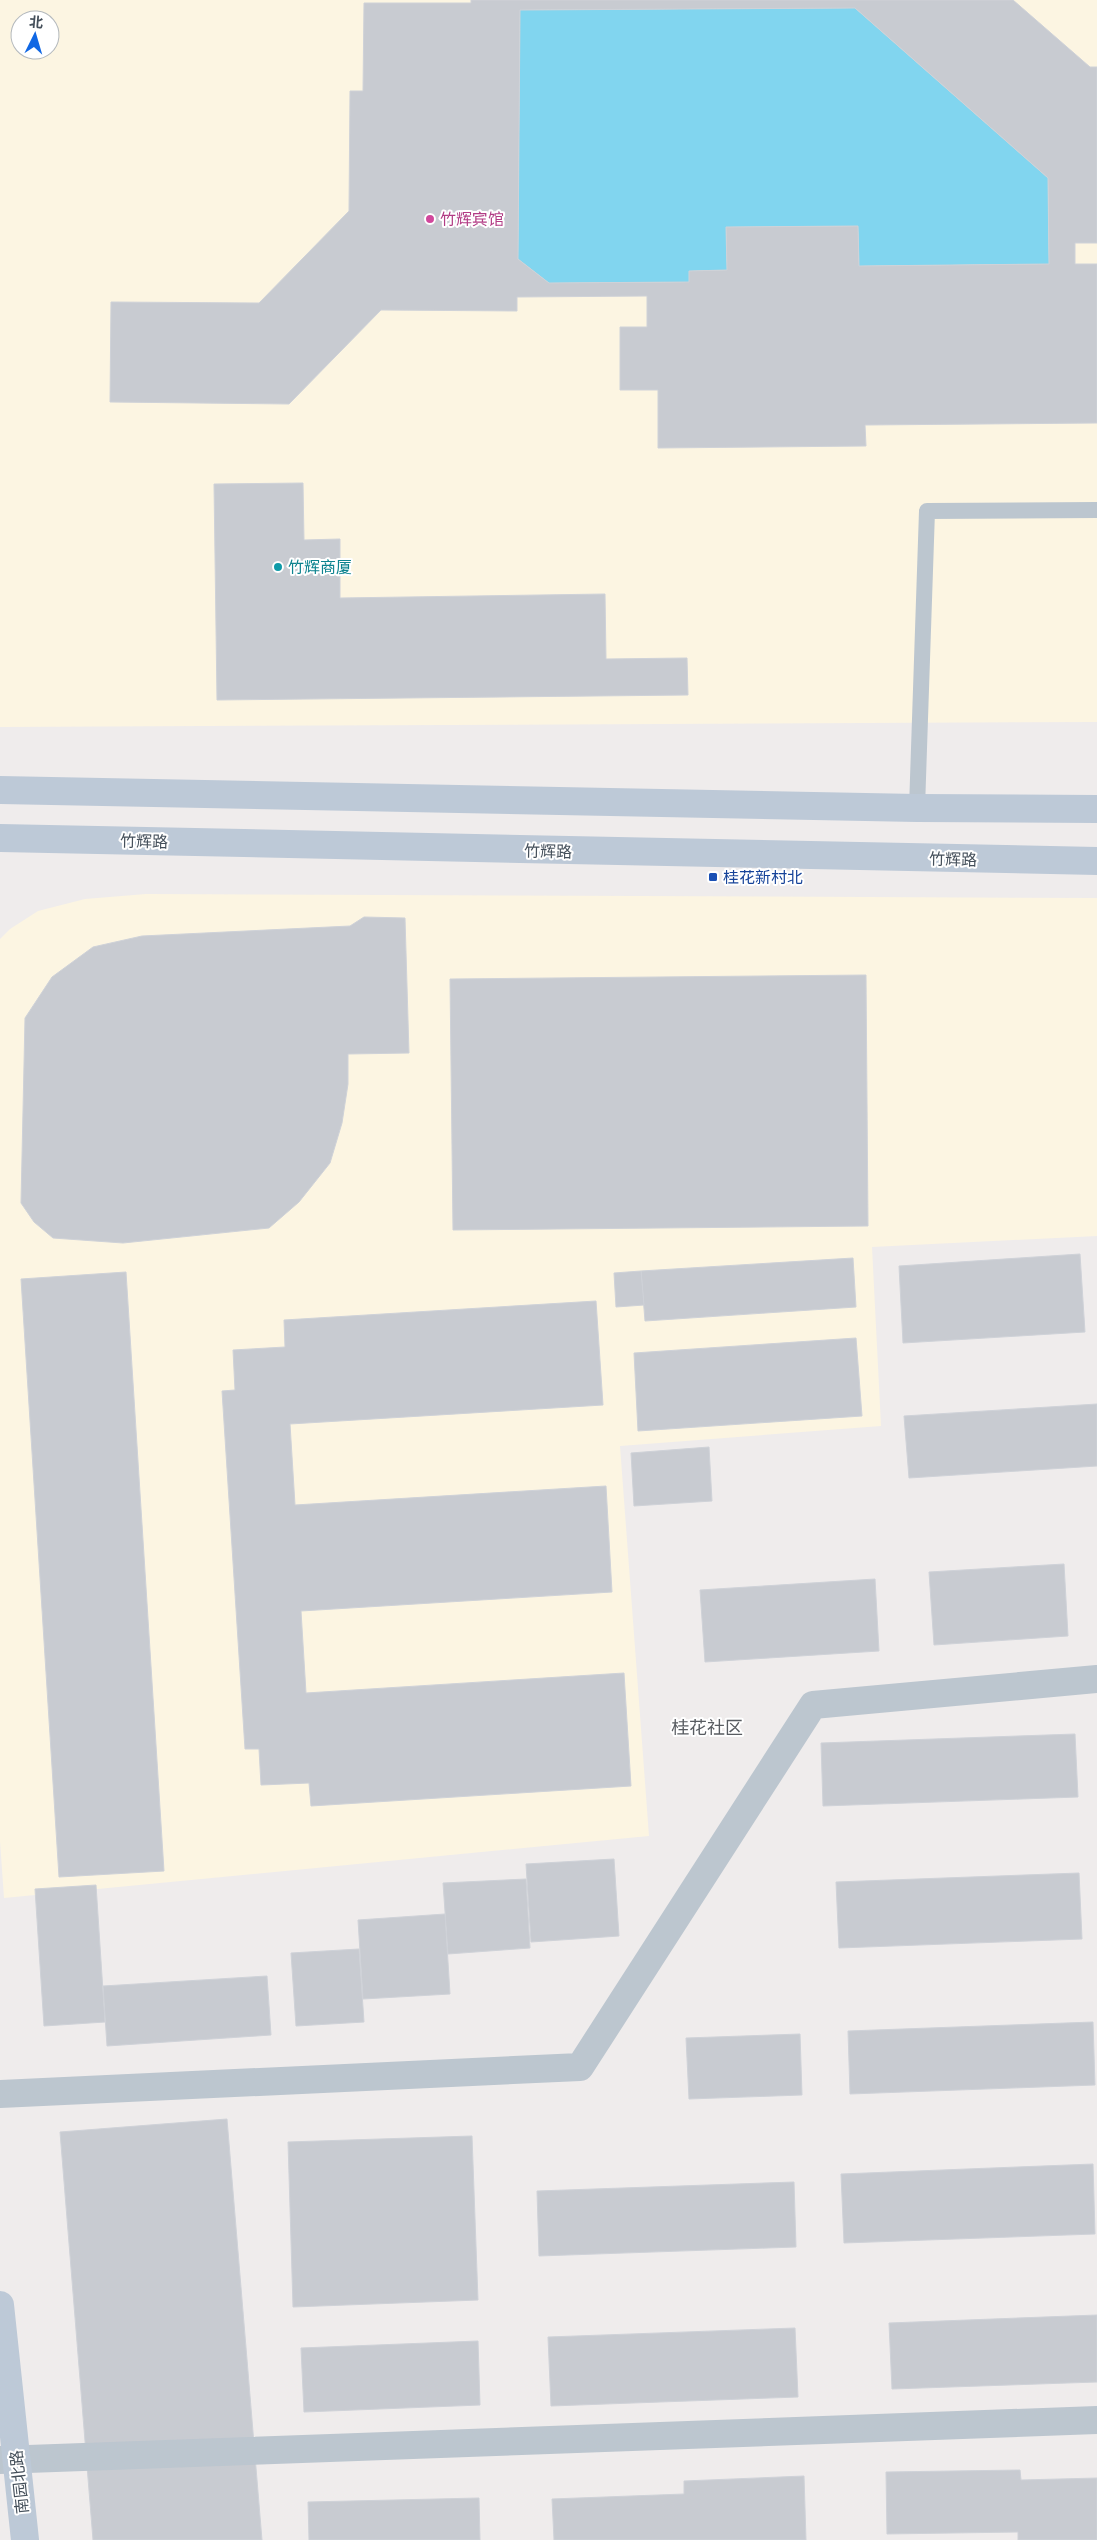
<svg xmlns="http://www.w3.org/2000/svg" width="1097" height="2540" font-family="Overpass,'Noto Sans SC',sans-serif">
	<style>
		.commercial { fill: #fcf5e2; fill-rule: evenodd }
		.water { fill: #81d5ef }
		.building { fill: #c8cbd1; stroke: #cfd2d8; fill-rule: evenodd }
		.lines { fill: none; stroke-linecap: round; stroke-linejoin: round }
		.service { stroke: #bcc6cf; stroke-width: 16 }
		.minor { stroke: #bcc6cf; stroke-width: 28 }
		.secondary { stroke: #bdc9d7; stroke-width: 28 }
		.hotel-dot { fill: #d1479c; stroke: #fff; stroke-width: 2 }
		.culture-dot { fill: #0f9aa8; stroke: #fff; stroke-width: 2 }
		.transit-dot { fill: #1a4fb4; stroke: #fff; stroke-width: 2 }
		.labels { text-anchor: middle; stroke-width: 4; stroke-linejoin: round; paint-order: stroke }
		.hotel-label { font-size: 16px; fill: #b23c85; stroke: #fff; text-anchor: start }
		.culture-label { font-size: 16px; fill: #0d838f; stroke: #fff; text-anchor: start }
		.street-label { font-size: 16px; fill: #444f5a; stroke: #fff }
		.transit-label { font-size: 16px; fill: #164399; stroke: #fff; text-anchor: start }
		.neighbourhood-label { font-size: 18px; fill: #585c61; stroke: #fff }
	</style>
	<rect width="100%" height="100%" fill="#efecec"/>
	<g class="commercial">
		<path d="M0,0H1097V722L0,727ZM20,20H50V50H20Z"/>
		<polygon points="146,894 1097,898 1097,1236 872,1247 881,1426 620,1446 649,1836 4,1898 0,1841 0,939 10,929 38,911 85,899"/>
	</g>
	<polygon class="water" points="855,8 1048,178 1049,264 859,266 858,226 726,227 727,270 689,271 689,282 549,283 518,259 520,10"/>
	<g class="building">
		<path d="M471,0H1013L1090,67H1097V243H1075V264H1097V423L865,425L866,446L658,448V390H620V327H647V296L517,297V311L381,310L289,404L110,402L111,302L259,303L349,211L350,91H363L364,3H471ZM855,8L1048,178L1049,264L859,266L858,226L726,227L727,270L689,271V282L549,283L518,259L520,10Z"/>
		<polygon points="303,483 304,540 340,539 340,598 605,594 606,659 687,658 688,695 217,700 214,484"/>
		<polygon points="364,917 405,918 409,1053 348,1054 348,1084 342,1123 330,1163 299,1202 269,1228 123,1243 53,1238 34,1222 21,1203 25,1018 52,977 93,947 142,936 350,926"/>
		<polygon points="866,975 868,1226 453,1230 450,979"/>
		<polygon points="1080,1254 1085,1332 903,1343 899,1266"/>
		<polygon points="853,1258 856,1307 645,1321 641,1271"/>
		<polygon points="641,1271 644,1305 616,1307 614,1273"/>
		<polygon points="126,1272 164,1871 59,1877 21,1279"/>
		<polygon points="596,1301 603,1405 290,1424 295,1505 606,1486 612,1592 301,1611 306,1693 624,1673 631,1786 311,1806 309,1783 261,1785 259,1749 245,1749 222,1391 235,1390 233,1350 285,1347 284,1320"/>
		<polygon points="856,1338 862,1416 638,1431 634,1353"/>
		<polygon points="1097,1404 1097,1466 909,1478 904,1416"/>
		<polygon points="709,1447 712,1501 634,1506 631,1453"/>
		<polygon points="1064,1564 1068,1636 934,1645 929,1572"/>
		<polygon points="875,1579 879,1651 705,1662 700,1590"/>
		<polygon points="1075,1734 1078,1797 823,1806 821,1743"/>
		<polygon points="614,1859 619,1936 531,1942 526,1864"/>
		<polygon points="1079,1873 1082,1939 839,1948 836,1882"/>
		<polygon points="526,1879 530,1948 448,1954 443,1883"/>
		<polygon points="96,1885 105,2022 44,2026 35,1889"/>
		<polygon points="445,1914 450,1994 363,1999 358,1920"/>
		<polygon points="359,1949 364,2022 296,2026 291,1953"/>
		<polygon points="267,1976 271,2035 107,2046 103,1986"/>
		<polygon points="1093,2022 1095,2085 850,2094 848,2031"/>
		<polygon points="800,2034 802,2095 689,2099 686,2038"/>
		<polygon points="227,2119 262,2540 93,2540 60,2132"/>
		<polygon points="472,2136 478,2300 293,2307 288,2142"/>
		<polygon points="1093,2164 1095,2234 844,2243 841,2174"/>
		<polygon points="794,2182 796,2247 539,2256 537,2191"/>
		<polygon points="1097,2315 1097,2382 892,2389 889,2323"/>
		<polygon points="795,2328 798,2397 551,2406 548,2337"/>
		<polygon points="478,2341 480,2405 304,2412 301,2348"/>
		<polygon points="1020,2470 1021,2480 1097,2478 1097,2540 1018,2540 1018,2532 887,2534 886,2472"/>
		<polygon points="804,2476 806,2540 554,2540 552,2499 684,2494 684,2481"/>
		<polygon points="479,2498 480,2540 309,2540 308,2502"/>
	</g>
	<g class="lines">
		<polyline class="service" points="917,808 927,511 1097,510"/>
		<g class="minor">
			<polyline points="0,2094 580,2067 813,1705 1097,1679"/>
			<polyline points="0,2460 1097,2420"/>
		</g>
		<g class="secondary">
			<polyline points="0,790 917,808 1097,809"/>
			<polyline points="0,838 1097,861"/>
			<polyline points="0,2305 25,2540"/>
		</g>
	</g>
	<circle class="hotel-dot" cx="430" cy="219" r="5"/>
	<circle class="culture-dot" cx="278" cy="567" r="5"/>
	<rect class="transit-dot" x="708" y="872" width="10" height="10" rx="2.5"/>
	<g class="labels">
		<g class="hotel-label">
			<text x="440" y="225">竹辉宾馆</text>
		</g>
		<g class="culture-label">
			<text x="288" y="573">竹辉商厦</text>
		</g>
		<g class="street-label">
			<text transform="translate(144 841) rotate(1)" y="6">竹辉路</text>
			<text transform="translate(548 851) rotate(1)" y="6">竹辉路</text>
			<text transform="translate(953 859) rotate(1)" y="6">竹辉路</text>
			<text transform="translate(19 2482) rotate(-96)" y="6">南园北路</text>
		</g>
		<g class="transit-label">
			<text x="723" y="883">桂花新村北</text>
		</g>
		<g class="neighbourhood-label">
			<text x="707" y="1734">桂花社区</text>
		</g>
	</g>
	<g transform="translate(35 35) rotate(5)"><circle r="24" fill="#ffffff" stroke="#b4b9bd"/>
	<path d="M0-4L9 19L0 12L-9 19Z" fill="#1067e4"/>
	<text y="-8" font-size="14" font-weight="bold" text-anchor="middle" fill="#444f5a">北</text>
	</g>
</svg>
